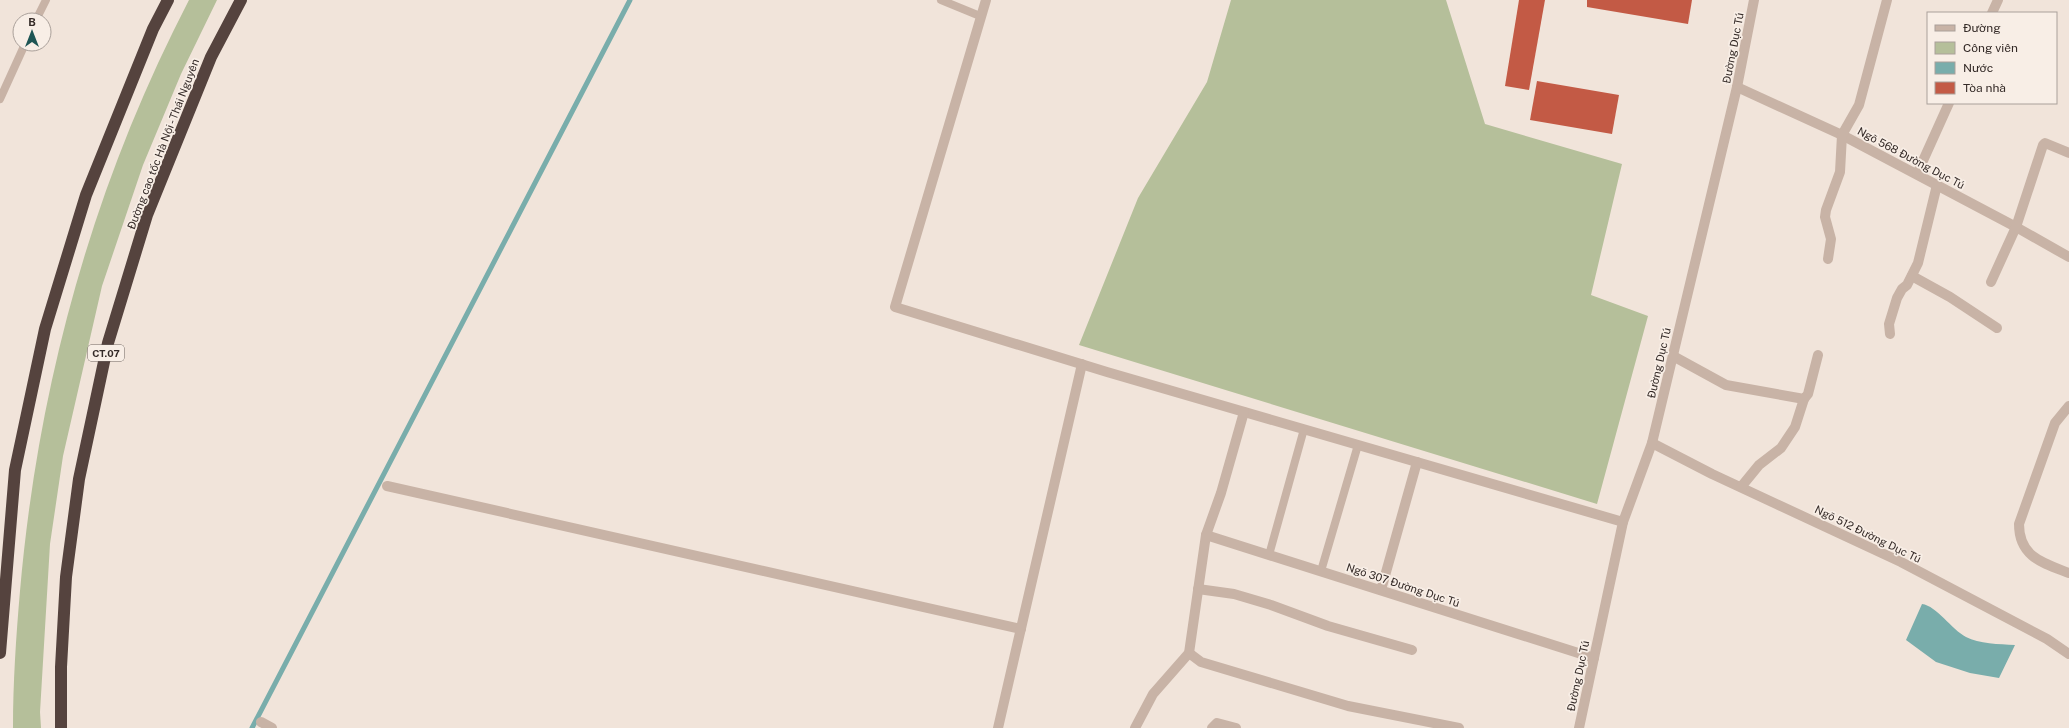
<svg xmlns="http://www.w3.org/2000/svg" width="2069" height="728" font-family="'Public Sans',sans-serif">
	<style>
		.green { fill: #b5bf9a }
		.water { fill: #79adab }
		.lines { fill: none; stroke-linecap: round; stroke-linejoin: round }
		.stream { stroke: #79adab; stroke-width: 5 }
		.building { fill: #c35a45 }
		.service { stroke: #c8b3a6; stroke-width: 8 }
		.minor { stroke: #c8b3a6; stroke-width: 10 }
		.tertiary { stroke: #c8b3a6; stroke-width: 10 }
		.motorway { stroke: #55433e; stroke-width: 12 }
		.labels { text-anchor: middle; stroke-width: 3.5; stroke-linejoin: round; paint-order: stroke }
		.shield { fill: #f8eee6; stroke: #6f6560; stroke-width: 1 }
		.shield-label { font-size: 10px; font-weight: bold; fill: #342a27 }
		.street-label { font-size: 11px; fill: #342a27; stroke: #f8eee6 }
	</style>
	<rect width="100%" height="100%" fill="#f1e4da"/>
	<g class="green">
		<path d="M189,0H217L181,74L143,165L102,286L63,456L50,544L40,712L41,728H13C13,683 16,637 20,591C38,384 93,185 189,0Z"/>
		<polygon points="1231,0 1446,0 1485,124 1622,164 1591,295 1648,316 1597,504 1079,345 1138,198 1207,82"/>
	</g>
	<path class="water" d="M1922,604C1937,606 1951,629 1966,637C1979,644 1999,644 2015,645L1999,678L1970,673L1936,662L1906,640Z"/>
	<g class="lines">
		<polyline class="stream" points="252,728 630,0"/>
	</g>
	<g class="building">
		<polygon points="1519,0 1545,0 1529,90 1505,86"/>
		<polygon points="1587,0 1692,0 1688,24 1587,7"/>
		<polygon points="1537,81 1619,95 1612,134 1530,120"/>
	</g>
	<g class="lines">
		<g class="service">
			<polyline points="941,0 980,16"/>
			<polyline points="36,20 46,0"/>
			<polyline points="0,99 25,44"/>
			<polyline points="1269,555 1304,429"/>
			<polyline points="1321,571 1358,445"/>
		</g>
		<g class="minor">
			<polyline points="986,0 895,307 1107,372 1623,522"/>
			<polyline points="1992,13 1998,0"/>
			<polyline points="1737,87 1842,135 2016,227 2069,257"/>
			<polyline points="1917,174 1949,103"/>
			<polyline points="1828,259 1831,239 1825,217 1826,210 1840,172 1842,135 1859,105 1887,0"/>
			<polyline points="1912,276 1950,297 1997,328"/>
			<polyline points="1991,282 2016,227 2043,145 2045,143 2069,153"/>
			<polyline points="1890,334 1889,324 1897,298 1902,289 1907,285 1918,263 1937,185"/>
			<polyline points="1673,356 1726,385 1804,399 1808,394 1818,355"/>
			<path d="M2069,406L2055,423L2019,524C2019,557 2043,563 2069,573"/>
			<polyline points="1652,443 1712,474 1901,562 2047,639 2069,654"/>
			<polyline points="387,486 1021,629"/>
			<polyline points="1741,487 1759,465 1781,448 1795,427 1804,399"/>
			<polyline points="1206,535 1594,658"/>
			<polyline points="1198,589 1234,594 1271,605 1328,626 1412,650"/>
			<polyline points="1381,590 1417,462"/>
			<polyline points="1189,653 1201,662 1348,706 1459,728"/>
			<polyline points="261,722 272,728"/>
			<polyline points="998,728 1082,364"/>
			<polyline points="1135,728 1153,694 1189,653 1206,535 1221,493 1244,412"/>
			<polyline points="1212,728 1217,723 1236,728"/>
		</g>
		<polyline class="tertiary" points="1579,728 1623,522 1652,443 1737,87 1754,0"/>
		<g class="motorway">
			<polyline points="0,653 15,470 45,329 86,195 153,29 168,0"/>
			<polyline points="61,728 61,667 66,577 79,479 108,343 147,215 211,57 241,0"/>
		</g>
	</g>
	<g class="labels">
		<rect class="shield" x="88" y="345" width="36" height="16" rx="3"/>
		<g class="shield-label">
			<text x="106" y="357">CT.07</text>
		</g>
		<g class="street-label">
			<text transform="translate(1733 48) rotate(-79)" y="4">Đường Dục Tú</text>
			<text transform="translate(163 144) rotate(-69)" y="4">Đường cao tốc Hà Nội - Thái Nguyên</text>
			<text transform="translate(1911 158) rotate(28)" y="4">Ngõ 568 Đường Dục Tú</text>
			<text transform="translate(1659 363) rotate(-77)" y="4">Đường Dục Tú</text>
			<text transform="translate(1868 534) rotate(26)" y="4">Ngõ 512 Đường Dục Tú</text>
			<text transform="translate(1403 585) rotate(18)" y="4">Ngõ 307 Đường Dục Tú</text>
			<text transform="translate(1578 676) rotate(-78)" y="4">Đường Dục Tú</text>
		</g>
	</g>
	<rect x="1927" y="12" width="130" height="92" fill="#f8eee6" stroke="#aaa09a"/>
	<rect x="1935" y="25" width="20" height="6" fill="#c8b3a6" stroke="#aaa09a"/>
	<text x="1963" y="32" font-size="12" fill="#342a27">Đường</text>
	<rect x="1935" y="42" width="20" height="12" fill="#b5bf9a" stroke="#aaa09a"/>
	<text x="1963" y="52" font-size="12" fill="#342a27">Công viên</text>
	<rect x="1935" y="62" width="20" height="12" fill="#79adab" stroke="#aaa09a"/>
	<text x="1963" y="72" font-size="12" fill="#342a27">Nước</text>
	<rect x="1935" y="82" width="20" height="12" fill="#c35a45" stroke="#aaa09a"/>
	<text x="1963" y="92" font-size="12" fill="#342a27">Tòa nhà</text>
	<g transform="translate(32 32)"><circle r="19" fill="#f8eee6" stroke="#aaa09a"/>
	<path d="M0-3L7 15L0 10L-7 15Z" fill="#1e5554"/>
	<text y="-6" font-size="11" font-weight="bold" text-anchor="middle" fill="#342a27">B</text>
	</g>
</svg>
